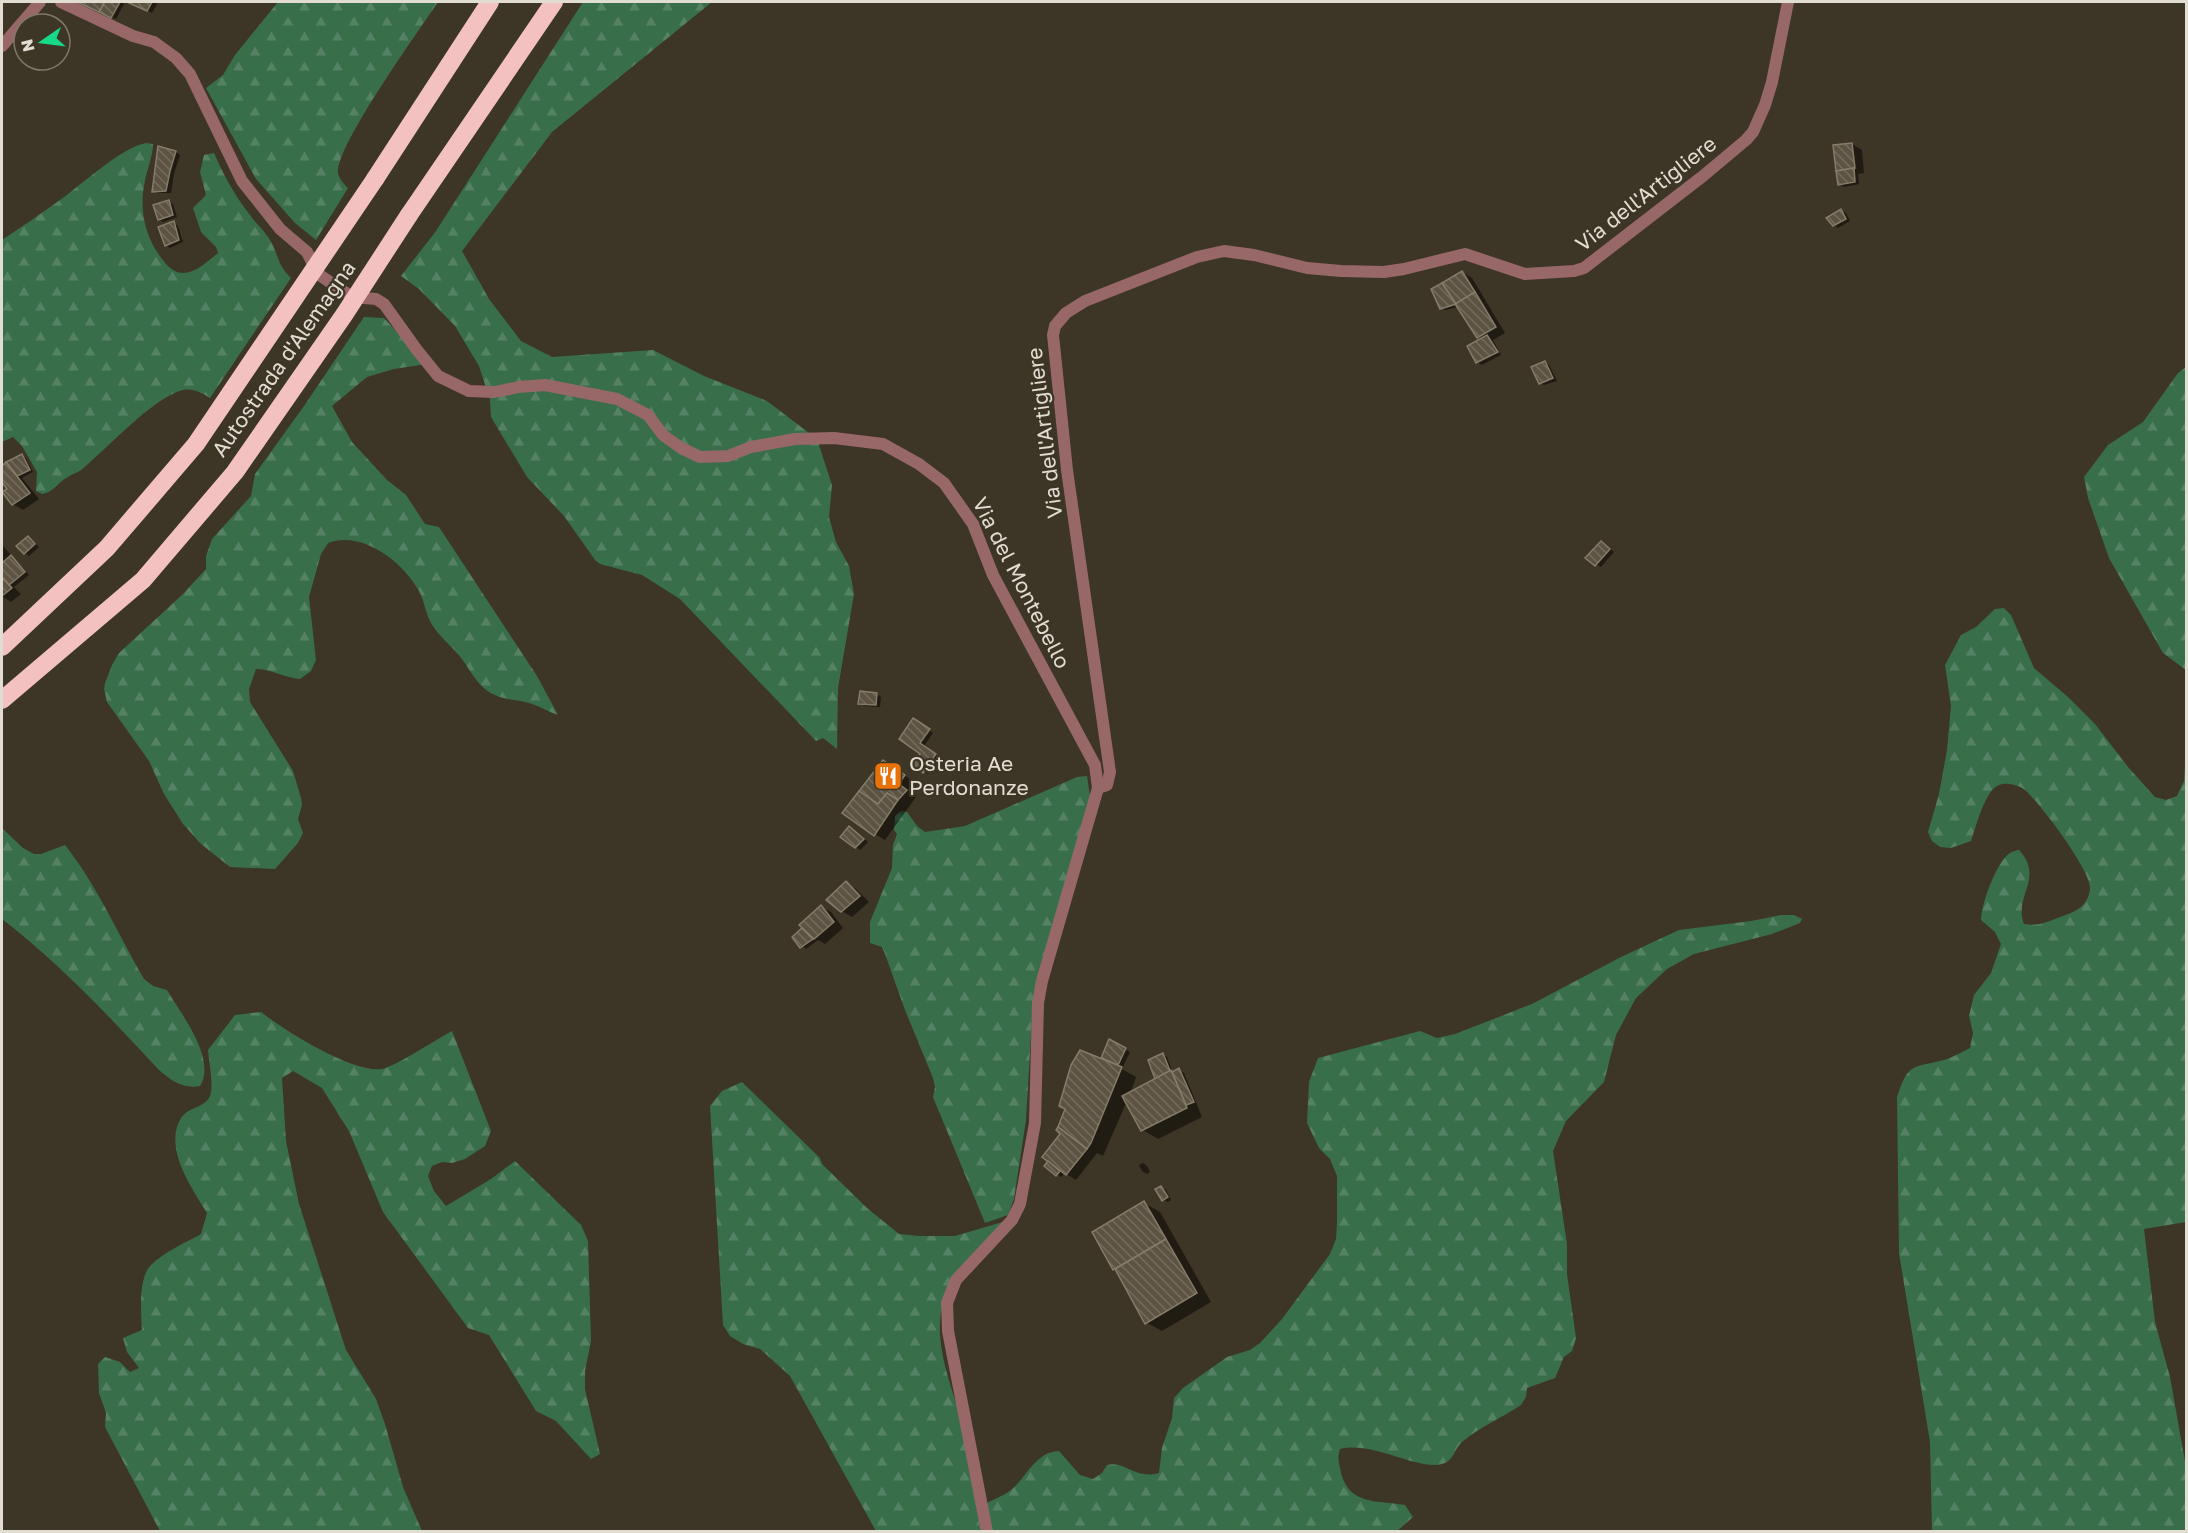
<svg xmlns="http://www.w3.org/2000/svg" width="2188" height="1533" font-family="'Golos Text',sans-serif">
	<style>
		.forest { fill: url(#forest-firs) }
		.shadow { fill: #0007 }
		.building { fill: url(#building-back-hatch); stroke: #857c69; stroke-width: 1.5 }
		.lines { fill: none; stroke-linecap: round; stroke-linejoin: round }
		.street { stroke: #986868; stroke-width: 12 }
		.highway { stroke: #f2c1c0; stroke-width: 18 }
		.highway-bridge { stroke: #f2c1c0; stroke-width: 18 }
		.labels { text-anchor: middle; stroke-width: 4.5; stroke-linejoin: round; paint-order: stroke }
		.street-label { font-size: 21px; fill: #e2ddd2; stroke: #3d3525 }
		.poi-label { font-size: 21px; fill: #e2ddd2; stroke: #3d3525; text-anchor: start }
	</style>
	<defs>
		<pattern id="forest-firs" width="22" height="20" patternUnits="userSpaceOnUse" patternTransform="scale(1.5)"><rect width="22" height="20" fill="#396e4b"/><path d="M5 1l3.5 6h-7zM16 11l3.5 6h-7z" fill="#558264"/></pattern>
		<pattern id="building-back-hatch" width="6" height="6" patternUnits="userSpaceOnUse" patternTransform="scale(1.5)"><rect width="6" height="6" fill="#5c5342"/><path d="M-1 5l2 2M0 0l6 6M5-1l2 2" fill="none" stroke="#736b5c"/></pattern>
	</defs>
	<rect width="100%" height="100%" fill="#3d3525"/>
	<g class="forest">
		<path d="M278,2H438C420,29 335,147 338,173C339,179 344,184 348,188L316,240L295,223L256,179L206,88L223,75L235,55Z"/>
		<polygon points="583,2 712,2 552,132 462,251 489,299 521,341 552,357 653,350 704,376 767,401 817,439 832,485 829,517 836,542 849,566 854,594 838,688 837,749 823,738 816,741 680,599 642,575 600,564 595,560 564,516 527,477 491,417 490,400 479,366 455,326 419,289 401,276 436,231"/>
		<path d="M146,143L153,144C153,156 147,169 145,181C138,211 146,241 166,264C184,284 202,266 218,253L216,247L201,232L193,208L206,195L200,172L204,155L214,153C224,176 235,196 250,215C255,223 263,229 268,237C279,253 276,264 291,278L210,398C202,393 193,388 183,390C153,397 106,450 81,470C77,473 72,474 68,477C58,482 54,492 42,494L36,491L37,472L22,446L13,437L2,442V240C21,227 41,214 60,200C81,185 122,147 146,143Z"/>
		<path d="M364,317L384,318L427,364L394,369L367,377L332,406L352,442L387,480L406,495L425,524L439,527L537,676L558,715C549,712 541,707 532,704C516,699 500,701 485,689C473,679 467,664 457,653C447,642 437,634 430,621C425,611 424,600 419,591C403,562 362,530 328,543L321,554L309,597L316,660L311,671L300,679C285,678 269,668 256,669L249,689L250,702L293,771L301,798L302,805L298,819L303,833L298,843L275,869L230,867L201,844L183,824L164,794L149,761L107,702L104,689L105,683L112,665L119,653L183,594L206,569V556L212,539L251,496L255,474L304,406Z"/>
		<polygon points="2186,367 2186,670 2163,653 2109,558 2088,498 2084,477 2108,445 2143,422 2178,373"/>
		<path d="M2004,608L2011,615L2034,668L2068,697L2095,724L2128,767L2155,797L2166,800L2177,796L2184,781L2186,747V1222L2144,1229L2155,1322L2170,1377L2186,1467V1530L2185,1531H1932L1930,1442L1899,1253L1897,1097C1908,1062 1913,1068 1944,1060C1953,1057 1962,1052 1970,1048L1973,1033L1969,1016L1974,995L1991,973L2001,944L1995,932L1981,920C1981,905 1996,862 2010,853C2013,851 2016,851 2019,850C2045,878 2013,897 2024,924C2038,927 2049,921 2063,916C2078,911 2088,905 2090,889C2092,872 2039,802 2025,790C2019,785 2006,782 1999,785C1985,790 1976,827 1971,841L1951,848L1940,847L1932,841L1928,832L1939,794L1947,750L1951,706L1945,665L1961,635L1976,627L1995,609Z"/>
		<polygon points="1087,776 1090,796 1032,1019 1026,1120 1014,1199 1008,1215 985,1223 933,1097 935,1087 933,1078 905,1010 885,954 882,947 870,943 870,922 892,868 893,845 897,834 894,830 895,816 901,811 907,812 917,826 925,832 965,826 1077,777"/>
		<path d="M2,828L23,848L34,854H41L65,845C98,887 118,934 144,979L153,986L167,990C181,1014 217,1059 200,1086C182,1089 172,1081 159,1070C110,1017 59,963 2,919Z"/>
		<path d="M1781,915H1794L1802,919L1800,923L1772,934L1694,954L1667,969L1636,998L1616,1035L1604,1082L1566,1121L1553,1151L1567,1244V1274L1576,1338L1572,1351L1564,1357L1555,1378L1527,1388L1526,1397L1521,1405C1503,1417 1478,1428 1462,1442C1455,1448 1454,1459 1445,1463C1421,1473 1373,1440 1340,1449C1337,1458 1339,1463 1341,1473C1350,1506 1377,1500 1405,1505L1413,1517L1396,1532L990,1531L984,1504C993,1500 1003,1496 1011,1490C1027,1477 1035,1452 1059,1451L1080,1475L1093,1479L1102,1473L1107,1465C1125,1460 1135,1480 1159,1473L1162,1448L1172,1418L1174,1398L1183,1388L1227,1357L1250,1350L1260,1343L1282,1319L1330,1254L1336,1239L1337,1223V1176L1330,1159L1319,1148L1307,1123L1309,1082L1318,1058L1420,1031L1437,1038L1455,1034L1532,1004L1621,957L1679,930L1751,921Z"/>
		<path d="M261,1012C285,1031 352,1073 382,1069C392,1068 439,1038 452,1031L491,1131L485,1146L465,1159L452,1163L442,1162L432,1166L428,1176L434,1191L446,1206L491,1179L515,1161L581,1225L588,1241L591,1341L585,1371V1389L600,1454L591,1459L556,1421L536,1411L489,1335L468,1328L383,1212L349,1131L322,1088L293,1071L282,1078L286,1141L299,1204L346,1350L376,1399L385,1424L403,1487L422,1531H160L105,1427L106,1413L99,1393L98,1364L105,1357L120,1362L130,1372L139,1368L127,1352L123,1338L142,1330C141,1313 138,1278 151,1265C164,1252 185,1243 201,1234L207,1213C192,1188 163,1148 181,1118C188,1107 205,1108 210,1096C214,1086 209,1062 208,1050L235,1015Z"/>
		<path d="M742,1082L820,1158L822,1164L867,1208L899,1234L919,1236H955L1006,1221L944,1299C930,1344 955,1391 965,1435C972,1467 974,1500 981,1531H876L790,1376L760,1349L743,1344L730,1336L723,1325L710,1106L722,1091Z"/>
	</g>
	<g class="shadow">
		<polygon points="78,2 125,2 116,19"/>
		<polygon points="131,2 158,2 152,13"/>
		<polygon points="1852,144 1862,150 1864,173 1858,174 1859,184 1844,187 1839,184"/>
		<polygon points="176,152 180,155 174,174 171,193 158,193 154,191"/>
		<polygon points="169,202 173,204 177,217 163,222 159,219"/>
		<polygon points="1841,211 1846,213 1850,221 1838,228 1834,225"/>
		<polygon points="174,223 178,226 183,242 170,248 166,245"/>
		<polygon points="1462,272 1472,278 1505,333 1493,340 1501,355 1482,365 1477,362 1482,340 1478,337 1459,307 1445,310 1441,307"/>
		<polygon points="1545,363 1549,365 1557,381 1544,385 1540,383"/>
		<polygon points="21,455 26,458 33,472 22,478 39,499 23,510 13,504 10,489 2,480 2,467"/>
		<polygon points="28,537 39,547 29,556 25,553"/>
		<polygon points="2,545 29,575 14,587 21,594 11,602 2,596"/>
		<polygon points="1605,545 1614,552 1601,567 1587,558"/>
		<polygon points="876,694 881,697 880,707 864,706 860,703"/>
		<polygon points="914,720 933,733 924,746 940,758 928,774 915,764 922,754"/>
		<polygon points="893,767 914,782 908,790 916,797 885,840 875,834"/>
		<polygon points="854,830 868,842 860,850 856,847"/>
		<polygon points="846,883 856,889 869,902 852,917 842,911"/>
		<polygon points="821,907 831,912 843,928 825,944 818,940 806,949 794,937"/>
		<polygon points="1110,1041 1130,1052 1122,1069 1136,1077 1130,1094 1157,1079 1163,1054 1167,1057 1173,1073 1179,1070 1184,1073 1202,1117 1158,1139 1143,1130 1127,1101 1103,1156 1097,1153 1076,1180 1065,1173 1061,1177 1046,1166 1062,1134 1109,1063"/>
		<polygon points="1143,1163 1147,1166 1150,1172 1147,1174 1142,1171 1139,1165"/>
		<polygon points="1161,1187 1166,1190 1171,1200 1168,1202 1163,1200"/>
		<polygon points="1144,1203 1160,1212 1211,1302 1162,1331 1147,1323 1094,1232"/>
	</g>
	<g class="building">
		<polygon points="77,2 105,2 99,12"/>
		<polygon points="105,2 120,2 111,18 99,12"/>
		<polygon points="130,2 152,2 147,11 129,3"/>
		<polygon points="1852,143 1855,168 1836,171 1833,145"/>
		<polygon points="158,146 176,151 170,171 166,191 152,192"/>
		<polygon points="1854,168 1855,182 1838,185 1836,171"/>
		<polygon points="169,200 173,215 158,220 153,205"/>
		<polygon points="1841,209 1846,219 1833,226 1826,218"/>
		<polygon points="174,221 179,240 165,246 158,227"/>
		<polygon points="1462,271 1475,292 1456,304 1442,283"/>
		<polygon points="1442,283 1456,304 1440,309 1431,289"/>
		<polygon points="1475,292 1496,327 1477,338 1455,304"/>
		<polygon points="1487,335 1498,352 1476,363 1467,346"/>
		<polygon points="1545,361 1553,378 1539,384 1531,367"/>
		<polygon points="22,454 30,470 17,476 6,462"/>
		<polygon points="6,462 30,493 12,505 2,492 7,489 2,482 2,466"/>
		<polygon points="28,536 35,544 24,554 16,546"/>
		<polygon points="1601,541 1610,549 1595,566 1585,558"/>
		<polygon points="11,555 25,572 9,585 2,577 2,563"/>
		<polygon points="2,577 12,588 2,596"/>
		<polygon points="860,691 877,693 876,705 858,704"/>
		<polygon points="913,718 930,729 920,743 936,754 923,773 913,764 920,754 899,739"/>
		<polygon points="883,760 905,775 899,784 907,790 898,800 887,793 878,804 859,791"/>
		<polygon points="859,791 878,804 887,793 898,800 874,836 842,813"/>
		<polygon points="849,826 864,839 855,848 840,837"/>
		<polygon points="846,881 860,896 841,912 826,900"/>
		<polygon points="821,905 834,922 814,939 799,925"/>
		<polygon points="802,928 813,939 800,948 792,937"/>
		<polygon points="1109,1039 1126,1048 1118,1065 1101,1058"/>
		<polygon points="1080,1050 1122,1067 1091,1143 1087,1149 1058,1127 1065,1109 1059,1106 1071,1065"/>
		<polygon points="1163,1053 1170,1071 1155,1079 1148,1060"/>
		<polygon points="1179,1068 1194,1102 1186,1105 1172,1072"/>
		<polygon points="1171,1070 1187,1108 1141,1131 1122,1096"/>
		<polygon points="1058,1127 1087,1149 1066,1175 1042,1157 1060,1134 1056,1130"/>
		<polygon points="1048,1161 1060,1171 1056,1176 1044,1166"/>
		<polygon points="1161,1186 1168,1197 1162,1201 1155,1189"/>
		<polygon points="1144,1201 1166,1239 1113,1270 1092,1232"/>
		<polygon points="1166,1239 1197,1293 1145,1324 1115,1269"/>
	</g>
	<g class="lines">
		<g class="street">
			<polyline points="61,2 133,36 154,42 176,58 190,74 242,181 280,229 307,252 318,274 352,297 376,299 384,304 417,350 438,376 469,391 495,392 519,387 545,385 617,399 648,415 663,435 681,448 700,457 728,456 751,447 795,439 834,438 883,444 919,464 944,483 973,524 993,575 1095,765 1098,788 1042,981 1038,1003 1035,1123 1020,1204 1012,1220 956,1280 947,1303 948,1331 987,1532"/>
			<polyline points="2,46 40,2"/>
			<polyline points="1098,788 1107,785 1110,772 1067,470 1053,335 1055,326 1066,313 1085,301 1197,257 1224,251 1254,255 1307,268 1341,271 1384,272 1404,269 1465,254 1525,274 1574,271 1584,268 1703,176 1746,140 1753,132 1765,105 1772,82 1788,2"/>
		</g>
		<g class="highway">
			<polyline points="375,179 490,2"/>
			<polyline points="409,215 554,2"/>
		</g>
		<g class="highway-bridge">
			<polyline points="2,647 107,548 196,444 375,179"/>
			<polyline points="2,700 143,580 235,472 344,315 409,215"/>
		</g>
	</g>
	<defs>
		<g id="restaurant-square" transform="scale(1.5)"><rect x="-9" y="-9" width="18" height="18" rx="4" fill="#e8710a" stroke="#3d3525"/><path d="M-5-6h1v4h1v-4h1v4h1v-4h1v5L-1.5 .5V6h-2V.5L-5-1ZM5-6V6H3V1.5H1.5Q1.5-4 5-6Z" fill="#fff"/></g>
	</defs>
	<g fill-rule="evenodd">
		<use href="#restaurant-square" x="888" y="776"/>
	</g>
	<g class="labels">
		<g class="street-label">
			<text transform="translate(1646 194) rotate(-38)" y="7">Via dell'Artigliere</text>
			<text transform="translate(284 359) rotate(-55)" y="7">Autostrada d'Alemagna</text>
			<text transform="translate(1045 433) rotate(-97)" y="7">Via dell'Artigliere</text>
			<text transform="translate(1021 583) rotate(63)" y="7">Via del Montebello</text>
		</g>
		<g class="poi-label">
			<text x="909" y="771">Osteria Ae<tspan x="909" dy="24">Perdonanze</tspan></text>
		</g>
	</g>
	<rect width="2188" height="1533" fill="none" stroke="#e2ddd2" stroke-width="6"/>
	<g transform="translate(42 42) rotate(256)"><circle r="28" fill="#3d3525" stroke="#7f786a" stroke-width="1.5"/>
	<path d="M0-4.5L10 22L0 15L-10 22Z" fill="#16d989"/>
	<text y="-9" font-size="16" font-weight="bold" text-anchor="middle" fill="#e2ddd2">N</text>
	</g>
</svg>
